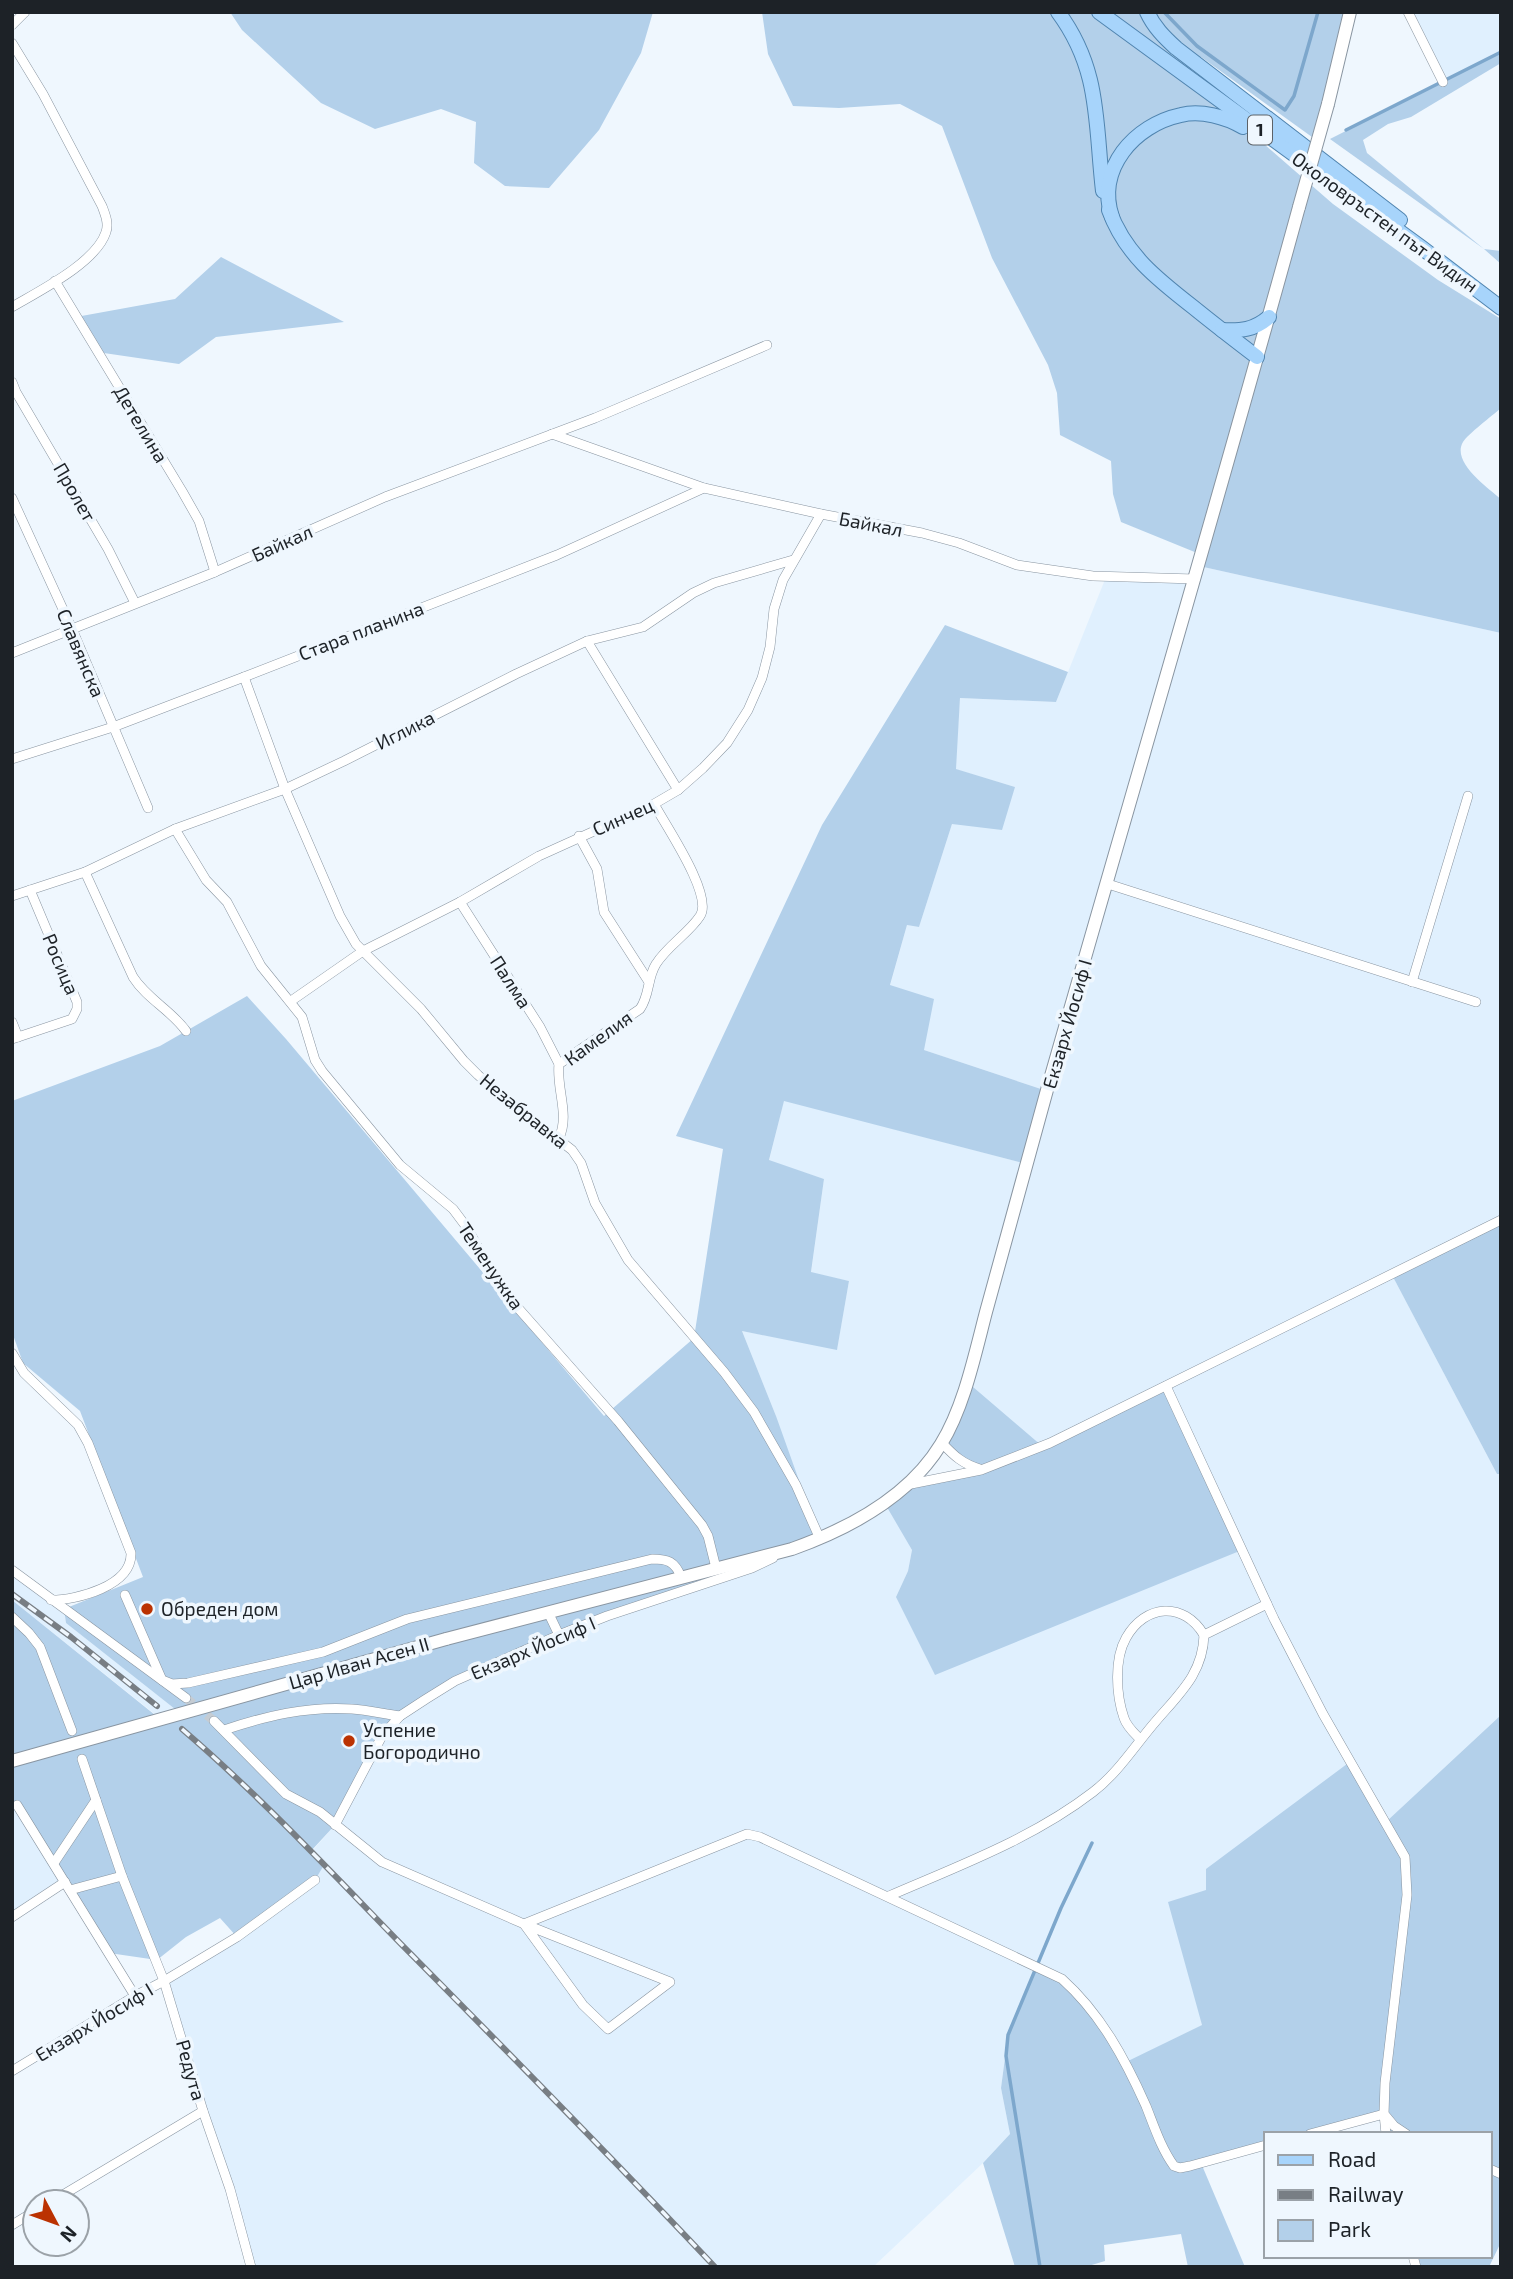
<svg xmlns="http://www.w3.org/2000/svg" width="1513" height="2279" font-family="'Exo 2',sans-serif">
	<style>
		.built { fill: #e0f0fe; fill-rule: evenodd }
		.green { fill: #b3d0ea }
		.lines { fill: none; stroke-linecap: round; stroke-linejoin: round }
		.stream { stroke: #7da7cc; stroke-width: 3.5 }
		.minor-tunnel { stroke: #c5ccd3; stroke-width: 9; stroke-dasharray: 9 4.5; stroke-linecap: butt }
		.minor-casing { stroke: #8995a1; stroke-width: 10 }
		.secondary-casing { stroke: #8995a1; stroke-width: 14 }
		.primary-casing { stroke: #5084af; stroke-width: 16 }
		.minor { stroke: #fff; stroke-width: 9 }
		.secondary { stroke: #fff; stroke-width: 12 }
		.primary { stroke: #a7d4fb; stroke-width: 14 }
		.rail-casing { stroke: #787e84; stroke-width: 6 }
		.rail { stroke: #eff7fe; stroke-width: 3.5; stroke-dasharray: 10; stroke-linecap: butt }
		.secondary-bridge-casing { stroke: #8995a1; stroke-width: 14; stroke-linecap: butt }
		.secondary-bridge { stroke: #fff; stroke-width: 12 }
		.poi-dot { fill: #bb3202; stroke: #eff7fe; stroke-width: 2.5 }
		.labels { text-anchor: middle; stroke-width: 7; stroke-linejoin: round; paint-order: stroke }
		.shield { fill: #eff7fe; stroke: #5c6268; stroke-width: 2 }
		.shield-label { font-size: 18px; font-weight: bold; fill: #1d2227 }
		.street-label { font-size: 19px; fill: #1d2227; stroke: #eff7fe }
		.poi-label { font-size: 19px; fill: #1d2227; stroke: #eff7fe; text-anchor: start }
	</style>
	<rect width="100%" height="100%" fill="#eff7fe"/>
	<g class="built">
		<polygon points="1408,12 1501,12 1501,52 1443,82"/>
		<path d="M1199,566L1501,633V1220L1392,1275L1497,1474H1501V1715L1386,1822L1190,1897L1202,2025L1126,2063L1036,1966L1008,2035L1001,2088L1010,2134L983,2163L873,2267H251L164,1981L237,1937L335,1825L382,1736L776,1416L742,1331L837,1349L849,1281L811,1273L824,1179L769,1161L784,1100L1027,1164L1047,1091L924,1050L890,986L907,925L919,927L952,824L1015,787L955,769L960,698L1056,702L1106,577L1195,579ZM942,1443H1050L896,1597L908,1571L912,1550L885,1502Z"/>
		<polygon points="12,1570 64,1609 66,1623 180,1713 161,1719 12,1600"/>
		<polygon points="12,1798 65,1882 12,1917"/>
	</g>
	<g class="green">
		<polygon points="230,12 653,12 641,53 599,130 549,188 505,186 474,163 476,122 441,109 375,129 321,103 242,30"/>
		<path d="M762,12H1350L1312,137L1201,57L1186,76L1333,204L1438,280L1501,319V408C1492,416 1468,434 1463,442C1451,462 1488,488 1501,499V633L1199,566L1202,555L1121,522L1113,494L1111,461L1060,435L1057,393L1048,365L992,258L942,126L900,104L839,108L793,106L768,54Z"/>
		<polygon points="1501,52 1501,63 1411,117 1388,124 1363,140 1367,153 1484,249 1501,251 1501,264 1484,249 1330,139"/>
		<polygon points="221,257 344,322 216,337 179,364 97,352 76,317 175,299"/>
		<polygon points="945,625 1068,672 1056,702 960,698 956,769 1015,787 1002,830 952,824 919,927 907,925 890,985 934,999 924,1050 1047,1091 1027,1164 784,1101 769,1160 824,1179 811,1272 849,1281 837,1350 742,1331 776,1416 820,1539 607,1616 426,1699 382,1736 335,1825 311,1851 324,1865 315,1880 237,1937 220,1918 186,1937 157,1960 109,1953 12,1798 12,1600 160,1719 180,1713 66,1623 64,1609 143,1577 80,1411 23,1363 12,1332 12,1101 160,1046 247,996 286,1039 604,1416 694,1338 723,1149 676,1136 822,825"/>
		<polygon points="1501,1220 1501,1474 1497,1474 1392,1275"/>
		<polygon points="966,1381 1042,1446 1166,1386 1242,1550 935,1675 896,1597 908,1571 912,1550 884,1502 905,1485 980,1470 942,1443"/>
		<polygon points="1501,1715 1501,2242 1489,2267 1416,2267 1413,2256 1490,2256 1490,2134 1386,2134 1384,2115 1310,2134 1266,2134 1266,2145 1201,2163 1245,2267 1188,2267 1181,2234 1104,2245 1105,2261 1085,2267 1015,2267 983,2163 1010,2134 1001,2088 1008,2035 1036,1966 1062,1979 1126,2062 1202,2025 1168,1902 1206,1890 1206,1869 1351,1761 1387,1821"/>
	</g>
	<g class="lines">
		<g class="stream">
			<polyline points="1164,12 1197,46 1285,110 1294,96 1318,12"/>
			<polyline points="1346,130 1501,52"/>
			<polyline points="1040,2267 1006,2056 1008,2035 1061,1908 1092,1843"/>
		</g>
		<polyline class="minor-tunnel" points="186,1698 214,1721"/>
		<g class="minor-casing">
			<g id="minor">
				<polyline points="1408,12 1443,82"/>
				<polyline points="12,25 25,12"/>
				<path d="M12,43L43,94L102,206C105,214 109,223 106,232C96,263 39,291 12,307"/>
				<polyline points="55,281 182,491 199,521 215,572"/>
				<polyline points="12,382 16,392 108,549 135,603"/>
				<polyline points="552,434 704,488 821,514 922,533 959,543 1017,565 1093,576 1195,579"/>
				<polyline points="12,498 72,629 148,808"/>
				<polyline points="587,641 678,790"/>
				<polyline points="12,653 215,572 385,497 595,418 767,345"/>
				<polyline points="244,677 285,789 340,916 356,944 421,1009 464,1061 478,1075 496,1091 572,1150 581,1163 595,1203 628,1260 724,1372 754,1412 796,1485 820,1539"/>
				<polyline points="12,759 113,727 244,677 557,555 704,488"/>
				<polyline points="175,829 206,880 227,902 261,966 302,1017 315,1060 322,1071 400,1165 453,1209 468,1229 493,1276 511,1300 618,1421 702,1525 708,1536 716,1568"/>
				<polyline points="579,836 597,869 604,912 649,982"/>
				<path d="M85,872L133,977C147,999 171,1010 186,1031"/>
				<polyline points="1108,884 1476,1002"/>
				<polyline points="12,896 85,872 175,829 285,789 344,761 516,674 587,641 643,627 693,593 714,583 793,560"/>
				<polyline points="460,902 540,1027 559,1064"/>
				<polyline points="1412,982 1468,796"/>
				<polyline points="291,1001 363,951 460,902 539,856 654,804 678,790 703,768 727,743 748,710 762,678 770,647 774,609 783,580 821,514"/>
				<polyline points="12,1022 18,1037"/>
				<polyline points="12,1039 72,1019 77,1009 77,1002 30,890"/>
				<path d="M559,1138C570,1115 556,1088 559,1064L640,1009C650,995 647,978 656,964C667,946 689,933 700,916C714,896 666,826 654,804"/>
				<path d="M12,1353L24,1373L78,1425L88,1443L131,1553C132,1586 77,1600 51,1600"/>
				<polyline points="1166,1386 1274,1619 1323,1714 1405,1857 1407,1895 1385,2083 1384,2114 1394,2126 1406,2134"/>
				<path d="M942,1443C954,1456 963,1464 980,1469"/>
				<polyline points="906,1485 981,1470 1050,1443 1501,1220"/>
				<polyline points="12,1570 186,1698"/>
				<path d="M125,1595L162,1680L172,1684L188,1683L323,1652L407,1619L652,1559C667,1559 675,1561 681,1577"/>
				<polyline points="548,1612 559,1635"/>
				<polyline points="12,1617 29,1633 40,1647 72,1731"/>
				<path d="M214,1721L286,1794L320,1812L382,1862L524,1924L747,1834L760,1837L1062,1979C1101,2014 1125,2059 1146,2106C1154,2126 1161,2148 1174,2166L1180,2168L1190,2166L1266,2145"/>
				<path d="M224,1730C266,1716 307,1706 352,1709C368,1710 384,1714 400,1716"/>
				<path d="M1140,1739C1134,1733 1127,1727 1124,1718C1116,1695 1114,1659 1126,1638C1145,1604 1184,1601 1204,1635"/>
				<polyline points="82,1759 122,1876 164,1981 203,2111 230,2189 251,2267"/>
				<polyline points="17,1805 135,1996"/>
				<polyline points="335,1825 382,1736 400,1716 426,1699 455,1681 559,1635 607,1616 752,1568 773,1558"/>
				<polyline points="54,1863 96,1800"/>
				<polyline points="70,1890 122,1876"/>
				<path d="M889,1896C958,1866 1032,1839 1093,1792C1118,1773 1136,1744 1156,1721C1180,1693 1203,1673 1204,1635L1267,1604"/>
				<polyline points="12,1917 65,1882"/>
				<polygon points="524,1924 670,1982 608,2029 583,2005"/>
				<polyline points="12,2071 135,1996 164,1981 237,1937 315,1880"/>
				<polyline points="1310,2134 1384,2114 1386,2134"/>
				<polyline points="1490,2169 1501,2174"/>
				<polyline points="51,2202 203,2111"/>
				<polyline points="12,2225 35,2211"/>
				<polyline points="1413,2256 1416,2267"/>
			</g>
		</g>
		<g class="secondary-casing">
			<g id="secondary">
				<polyline points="1328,104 1350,12"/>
				<path d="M446,1639L792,1549C848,1529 909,1497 941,1444C964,1407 975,1354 986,1312C1007,1238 1027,1164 1047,1090C1131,796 1218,502 1299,207"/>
			</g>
		</g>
		<g class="primary-casing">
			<g id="primary">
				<path d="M1058,12C1101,70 1095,123 1103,191"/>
				<polyline points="1099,12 1422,248 1501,308"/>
				<path d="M1147,12C1154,27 1164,37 1176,48L1400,220"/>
				<path d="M1109,210C1125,254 1157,279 1193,307C1214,324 1236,341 1257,357"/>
				<path d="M1112,217C1096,169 1134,125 1181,115C1201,110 1226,117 1243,127"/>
				<path d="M1222,330C1241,331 1254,330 1269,317"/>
			</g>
		</g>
		<use href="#minor" class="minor"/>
		<use href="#secondary" class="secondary"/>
		<use href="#primary" class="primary"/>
		<g class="rail-casing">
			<g id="rail">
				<polyline points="12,1594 71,1637 157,1706"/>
				<path d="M182,1729C260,1796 330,1871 401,1944C507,2051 612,2158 715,2267"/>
			</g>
		</g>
		<use href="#rail" class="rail"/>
		<g class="secondary-bridge-casing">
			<g id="secondary-bridge">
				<polyline points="1299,207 1328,104"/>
				<polyline points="12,1761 446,1639"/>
			</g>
		</g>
		<use href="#secondary-bridge" class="secondary-bridge"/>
	</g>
	<g class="poi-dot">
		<circle cx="147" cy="1609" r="7"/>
		<circle cx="349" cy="1741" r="7"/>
	</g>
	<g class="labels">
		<rect class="shield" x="1248" y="115.5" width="24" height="29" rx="5"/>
		<g class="shield-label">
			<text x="1260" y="136">1</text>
		</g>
		<g class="street-label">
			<text transform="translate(1385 222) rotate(36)" y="7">Околовръстен път Видин</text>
			<text transform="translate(141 424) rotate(59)" y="7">Детелина</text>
			<text transform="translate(75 492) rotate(60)" y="7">Пролет</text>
			<text transform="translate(871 524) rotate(11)" y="7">Байкал</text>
			<text transform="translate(282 543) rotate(-24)" y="7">Байкал</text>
			<text transform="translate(361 631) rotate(-21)" y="7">Стара планина</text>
			<text transform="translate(81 653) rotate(67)" y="7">Славянска</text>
			<text transform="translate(405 730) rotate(-27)" y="7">Иглика</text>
			<text transform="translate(623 817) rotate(-24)" y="7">Синчец</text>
			<text transform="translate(61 964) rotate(67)" y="7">Росица</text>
			<text transform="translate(511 982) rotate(57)" y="7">Палма</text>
			<text transform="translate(1067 1024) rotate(-74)" y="7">Екзарх Йосиф I</text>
			<text transform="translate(598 1038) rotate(-36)" y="7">Камелия</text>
			<text transform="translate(524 1111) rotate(39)" y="7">Незабравка</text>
			<text transform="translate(491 1266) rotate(56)" y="7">Теменужка</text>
			<text transform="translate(533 1648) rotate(-23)" y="7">Екзарх Йосиф I</text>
			<text transform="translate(359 1663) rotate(-16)" y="7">Цар Иван Асен II</text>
			<text transform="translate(94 2022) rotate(-31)" y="7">Екзарх Йосиф I</text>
			<text transform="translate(191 2070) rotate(74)" y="7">Редута</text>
		</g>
		<g class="poi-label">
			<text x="161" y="1616">Обреден дом</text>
			<text x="363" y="1737">Успение<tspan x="363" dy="22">Богородично</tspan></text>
		</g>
	</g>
	<rect width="1513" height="2279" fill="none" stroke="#1d2227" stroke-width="28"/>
	<rect x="1264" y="2132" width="228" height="126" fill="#eff7fe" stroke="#9ba2a8" stroke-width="2"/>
	<rect x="1278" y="2155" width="35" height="10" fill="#a7d4fb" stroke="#9ba2a8" stroke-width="2"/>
	<text x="1328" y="2167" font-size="21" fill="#1d2227">Road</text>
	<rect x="1278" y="2190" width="35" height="10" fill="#787e84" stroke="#9ba2a8" stroke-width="2"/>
	<text x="1328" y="2202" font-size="21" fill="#1d2227">Railway</text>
	<rect x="1278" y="2220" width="35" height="21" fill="#b3d0ea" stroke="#9ba2a8" stroke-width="2"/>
	<text x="1328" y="2237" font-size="21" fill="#1d2227">Park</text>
	<g transform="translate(56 2223) rotate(131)"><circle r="33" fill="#eff7fe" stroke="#9ba2a8" stroke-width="2"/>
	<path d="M0-5L12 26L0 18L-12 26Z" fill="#bb3202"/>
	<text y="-10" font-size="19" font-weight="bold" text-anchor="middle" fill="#1d2227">N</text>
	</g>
</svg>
